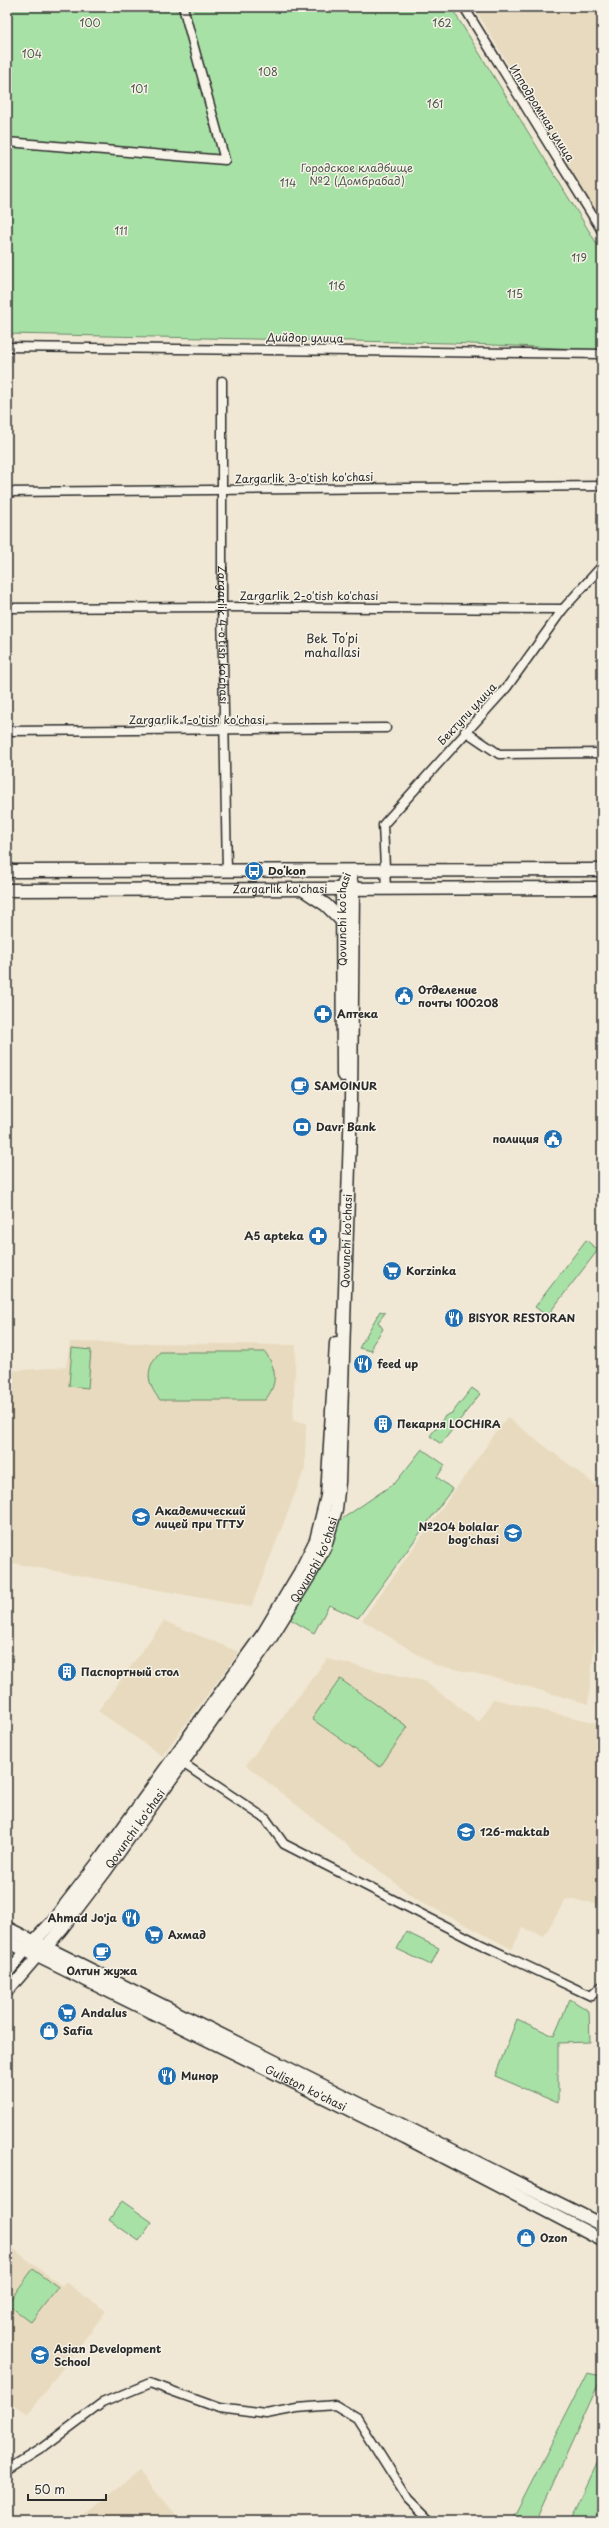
<svg xmlns="http://www.w3.org/2000/svg" width="609" height="2528" font-family="'Playpen Sans',sans-serif">
	<style>
		.built { fill: #e8dabe }
		.green { fill: #a8e1a6; stroke: #6a8668 }
		.lines { fill: none; stroke-linecap: round; stroke-linejoin: round }
		.minor-casing { stroke: #2b2b2b; stroke-width: 11 }
		.tertiary-casing { stroke: #2b2b2b; stroke-width: 13 }
		.secondary-casing { stroke: #2b2b2b; stroke-width: 15 }
		.minor { stroke: #f7f3e8; stroke-width: 8 }
		.tertiary { stroke: #f7f3e8; stroke-width: 10 }
		.secondary { stroke: #f7f3e8; stroke-width: 12 }
		.labels { text-anchor: middle; stroke-width: 3; stroke-linejoin: round; paint-order: stroke }
		.park-label { font-size: 11px; fill: #4a584a; stroke: #f7f3e8 }
		.street-label { font-size: 11px; fill: #2b2b2b; stroke: #f7f3e8 }
		.poi-label { font-size: 11px; font-weight: bold; fill: #2b2b2b; stroke: #f7f3e8; text-anchor: start }
		.neighbourhood-label { font-size: 12px; fill: #2b2b2b; stroke: #f7f3e8 }
	</style>
	<rect width="100%" height="100%" fill="#f0e8d5"/>
	<filter id="ink" filterUnits="userSpaceOnUse"><feTurbulence type="fractalNoise" baseFrequency=".025" numOctaves="2"/><feDisplacementMap in="SourceGraphic" scale="8" xChannelSelector="R" yChannelSelector="G"/><feConvolveMatrix kernelMatrix="1 2 1 2 8 2 1 2 1" color-interpolation-filters="sRGB"/></filter>
	<g filter="url(#ink)">
		<g class="built">
			<polygon points="474,7 602,7 602,222"/>
			<polygon points="70,1342 296,1345 293,1421 306,1423 305,1468 251,1607 7,1562 7,1371 66,1367"/>
			<polygon points="507,1417 602,1490 602,1576 588,1704 497,1678 435,1665 362,1620"/>
			<polygon points="164,1621 239,1652 162,1756 98,1711"/>
			<polygon points="327,1659 424,1681 479,1722 493,1699 602,1724 602,1904 566,1899 544,1936 523,1928 512,1949 414,1898 246,1765"/>
			<polygon points="7,2244 62,2286 65,2282 106,2311 27,2415 7,2399"/>
			<polygon points="139,2471 180,2521 75,2521"/>
		</g>
		<g class="green">
			<polygon points="7,7 451,7 602,252 602,350 450,343 7,334"/>
			<polygon points="586,1240 598,1250 547,1316 535,1307"/>
			<polygon points="380,1311 385,1313 378,1322 383,1329 372,1345 372,1351 359,1348"/>
			<polygon points="72,1348 91,1350 88,1388 69,1386"/>
			<path d="M160,1352H265C277,1369 278,1384 265,1400H160C146,1383 145,1368 160,1352Z"/>
			<polygon points="472,1388 480,1394 441,1444 430,1436 445,1416 452,1413"/>
			<polygon points="422,1449 445,1465 437,1477 452,1489 358,1618 329,1605 314,1633 290,1619 328,1555 339,1521 396,1482"/>
			<polygon points="340,1679 408,1727 380,1767 312,1719"/>
			<polygon points="406,1932 439,1948 431,1965 397,1949"/>
			<polygon points="570,1999 589,2011 590,2042 558,2043 558,2103 495,2076 517,2019 554,2036"/>
			<polygon points="122,2201 152,2222 139,2241 109,2220"/>
			<polygon points="33,2269 58,2287 31,2322 7,2304"/>
			<polygon points="587,2373 602,2376 536,2521 512,2521"/>
			<polygon points="602,2453 602,2504 593,2521 570,2521"/>
		</g>
		<g class="lines">
			<g class="minor-casing">
				<g id="minor">
					<polyline points="464,7 602,231"/>
					<polyline points="7,142 225,160 183,7"/>
					<polyline points="7,347 602,354"/>
					<path id="s1" d="M222,381V607L227,871"/>
					<polyline points="7,492 602,486"/>
					<polyline points="7,608 222,607 563,609"/>
					<polyline points="7,731 386,728"/>
					<polyline points="465,731 499,754 602,753"/>
					<polyline points="386,889 383,825 507,687 563,609 602,566"/>
					<polyline points="178,1760 266,1819 284,1844 480,1944 591,1996 602,1986"/>
					<polyline points="7,2470 42,2448 102,2403 150,2383 219,2408 266,2414 297,2408 335,2405 357,2418 408,2499 430,2521"/>
				</g>
			</g>
			<g class="tertiary-casing">
				<g id="tertiary">
					<polyline points="7,1974 26,1950"/>
					<polyline points="7,1992 38,1956"/>
				</g>
			</g>
			<g class="secondary-casing">
				<g id="secondary">
					<polyline points="7,871 602,870"/>
					<polyline points="302,889 326,905 344,923"/>
					<path id="s2" d="M7,890L602,888"/>
					<path id="s3" d="M343,1075L342,889L348,871"/>
					<polyline points="7,1928 602,2225"/>
					<path id="s4" d="M7,1941L405,2137L602,2240"/>
					<polyline points="26,1950 52,1922 97,1864 263,1634 300,1572 316,1540 327,1496 336,1343"/>
					<path id="s5" d="M38,1956L62,1928L106,1870L270,1639L312,1571L325,1546L336,1509L339,1482L351,1102L353,888L348,871"/>
				</g>
			</g>
			<use href="#minor" class="minor"/>
			<use href="#tertiary" class="tertiary"/>
			<use href="#secondary" class="secondary"/>
		</g>
	</g>
	<defs>
		<g id="bus-disc" transform="scale(1)"><circle r="9.5" fill="#1f6fb2" stroke="#f7f3e8"/><path d="M-5-6H5V4H4V6H2V4H-2V6H-4V4H-5ZM-3.5-4V0h7V-4ZM-3.5 1.2v1.5H-2V1.2ZM2 1.2v1.5H3.5V1.2Z" fill="#fff"/></g>
		<g id="civic-disc" transform="scale(1)"><circle r="9.5" fill="#1f6fb2" stroke="#f7f3e8"/><path d="M-.6-6.5H3V-4.5H.6V-3L4-1V1h2V6H-6V1h2V-1L-.6-3ZM-1.2 2.5V6h2.4V2.5Z" fill="#fff"/></g>
		<g id="pharmacy-disc" transform="scale(1)"><circle r="9.5" fill="#1f6fb2" stroke="#f7f3e8"/><path d="M-2-6h4v4h4v4h-4v4h-4v-4h-4v-4h4Z" fill="#fff"/></g>
		<g id="cafe-disc" transform="scale(1)"><circle r="9.5" fill="#1f6fb2" stroke="#f7f3e8"/><path d="M-5.5-4.5H6V0H3Q3 3.5 0 3.5H-2.5Q-5.5 3.5-5.5 0ZM3-3.2v2h1.7v-2ZM-6 4.5H4V6H-6Z" fill="#fff"/></g>
		<g id="bank-disc" transform="scale(1)"><circle r="9.5" fill="#1f6fb2" stroke="#f7f3e8"/><path d="M-6-4H6V4H-6ZM0-2.3a2.3 2.3 0 1 0 0 4.6a2.3 2.3 0 1 0 0-4.6Z" fill="#fff"/></g>
		<g id="supermarket-disc" transform="scale(1)"><circle r="9.5" fill="#1f6fb2" stroke="#f7f3e8"/><path d="M-6-5.5h2.5l.6 2H6L4.5 2H-2.5L-4.4-4H-6ZM-1.5 3.2a1.3 1.3 0 1 0 .1 0ZM3 3.2a1.3 1.3 0 1 0 .1 0Z" fill="#fff"/></g>
		<g id="restaurant-disc" transform="scale(1)"><circle r="9.5" fill="#1f6fb2" stroke="#f7f3e8"/><path d="M-5-6h1v4h1v-4h1v4h1v-4h1v5L-1.5 .5V6h-2V.5L-5-1ZM5-6V6H3V1.5H1.5Q1.5-4 5-6Z" fill="#fff"/></g>
		<g id="building-disc" transform="scale(1)"><circle r="9.5" fill="#1f6fb2" stroke="#f7f3e8"/><path d="M-4-6H4V6H1V3H-1V6H-4ZM-2.5-4.3h1.7v1.8h-1.7ZM.8-4.3h1.7v1.8H.8ZM-2.5-1h1.7V.8h-1.7ZM.8-1h1.7V.8H.8Z" fill="#fff"/></g>
		<g id="university-disc" transform="scale(1)"><circle r="9.5" fill="#1f6fb2" stroke="#f7f3e8"/><path d="M0-5L7-2L0 1L-7-2ZM-4 1L0 2.5L4 1V4Q0 6-4 4Z" fill="#fff"/></g>
		<g id="school-disc" transform="scale(1)"><circle r="9.5" fill="#1f6fb2" stroke="#f7f3e8"/><path d="M0-5L7-2L0 1L-7-2ZM-4 1L0 2.5L4 1V4Q0 6-4 4Z" fill="#fff"/></g>
		<g id="shop-disc" transform="scale(1)"><circle r="9.5" fill="#1f6fb2" stroke="#f7f3e8"/><path d="M-5-2.5h2.3a2.7 3.5 0 0 1 5.4 0H5L5.5 6h-11ZM-1.5-2.5h3a1.5 2.3 0 0 0-3 0Z" fill="#fff"/></g>
	</defs>
	<g fill-rule="evenodd">
		<use href="#bus-disc" x="254" y="871"/>
		<use href="#civic-disc" x="404" y="996"/>
		<use href="#pharmacy-disc" x="323" y="1014"/>
		<use href="#cafe-disc" x="300" y="1086"/>
		<use href="#bank-disc" x="302" y="1127"/>
		<use href="#civic-disc" x="553" y="1139"/>
		<use href="#pharmacy-disc" x="318" y="1236"/>
		<use href="#supermarket-disc" x="392" y="1271"/>
		<use href="#restaurant-disc" x="454" y="1318"/>
		<use href="#restaurant-disc" x="363" y="1364"/>
		<use href="#building-disc" x="383" y="1424"/>
		<use href="#university-disc" x="141" y="1517"/>
		<use href="#school-disc" x="513" y="1533"/>
		<use href="#building-disc" x="67" y="1672"/>
		<use href="#school-disc" x="466" y="1832"/>
		<use href="#restaurant-disc" x="131" y="1918"/>
		<use href="#supermarket-disc" x="154" y="1935"/>
		<use href="#cafe-disc" x="102" y="1952"/>
		<use href="#supermarket-disc" x="67" y="2013"/>
		<use href="#shop-disc" x="49" y="2031"/>
		<use href="#restaurant-disc" x="167" y="2076"/>
		<use href="#shop-disc" x="526" y="2238"/>
		<use href="#school-disc" x="40" y="2355"/>
	</g>
	<g class="labels">
		<g class="park-label">
			<text x="90" y="27">100</text>
			<text x="442" y="27">162</text>
			<text x="32" y="58">104</text>
			<text x="268" y="76">108</text>
			<text x="139" y="93">101</text>
			<text x="435" y="108">161</text>
			<text x="357" y="172">Городское кладбище<tspan x="357" dy="13">№2 (Домбрабад)</tspan></text>
			<text x="288" y="187">114</text>
			<text x="121" y="235">111</text>
			<text x="579" y="262">119</text>
			<text x="337" y="290">116</text>
			<text x="515" y="298">115</text>
		</g>
		<g class="street-label">
			<text transform="translate(542 113) rotate(58)" y="4">Ипподромная улица</text>
			<text transform="translate(305 338) rotate(1)" y="4">Дийдор улица</text>
			<text transform="translate(304 478) rotate(-1)" y="4">Zargarlik 3-o'tish ko'chasi</text>
			<text x="309" y="600">Zargarlik 2-o'tish ko'chasi</text>
			<text dy="4" stroke="none"><textPath href="#s1" startOffset="254">Zargarlik 4-o'tish ko'chasi</textPath></text>
			<text transform="translate(467 714) rotate(-47)" y="4">Бектупи улица</text>
			<text x="197" y="724">Zargarlik 1-o'tish ko'chasi</text>
			<text dy="4" stroke="none"><textPath href="#s2" startOffset="273">Zargarlik ko'chasi</textPath></text>
			<text dy="4" stroke="none"><textPath href="#s3" startOffset="156">Qovunchi ko'chasi</textPath></text>
			<text dy="4" stroke="none"><textPath href="#s5" startOffset="808">Qovunchi ko'chasi</textPath></text>
			<text dy="4" stroke="none"><textPath href="#s5" startOffset="484">Qovunchi ko'chasi</textPath></text>
			<text dy="4" stroke="none"><textPath href="#s5" startOffset="160">Qovunchi ko'chasi</textPath></text>
			<text dy="4" stroke="none"><textPath href="#s4" startOffset="333">Guliston ko'chasi</textPath></text>
		</g>
		<g class="poi-label">
			<text x="268" y="875">Doʻkon</text>
			<text x="418" y="994">Отделение<tspan x="418" dy="13">почты 100208</tspan></text>
			<text x="337" y="1018">Аптека</text>
			<text x="314" y="1090">SAMOINUR</text>
			<text x="316" y="1131">Davr Bank</text>
			<text x="539" y="1143" text-anchor="end">полиция</text>
			<text x="304" y="1240" text-anchor="end">A5 apteka</text>
			<text x="406" y="1275">Korzinka</text>
			<text x="468" y="1322">BISYOR RESTORAN</text>
			<text x="377" y="1368">feed up</text>
			<text x="397" y="1428">Пекарня LOCHIRA</text>
			<text x="155" y="1515">Академический<tspan x="155" dy="13">лицей при ТГТУ</tspan></text>
			<text x="499" y="1531" text-anchor="end">№204 bolalar<tspan x="499" dy="13">bog'chasi</tspan></text>
			<text x="81" y="1676">Паспортный стол</text>
			<text x="480" y="1836">126-maktab</text>
			<text x="117" y="1922" text-anchor="end">Ahmad Jo'ja</text>
			<text x="168" y="1939">Ахмад</text>
			<text x="102" y="1975" text-anchor="middle">Олтин жужа</text>
			<text x="81" y="2017">Andalus</text>
			<text x="63" y="2035">Safia</text>
			<text x="181" y="2080">Минор</text>
			<text x="540" y="2242">Ozon</text>
			<text x="54" y="2353">Asian Development<tspan x="54" dy="13">School</tspan></text>
		</g>
		<g class="neighbourhood-label">
			<text x="332" y="643">Bek Toʻpi<tspan x="332" dy="14">mahallasi</tspan></text>
		</g>
	</g>
	<rect width="609" height="2528" fill="none" stroke="#f7f3e8" stroke-width="24"/>
	<rect x="12" y="12" width="585" height="2504" fill="none" stroke="#2b2b2b" stroke-width="1.5" filter="url(#ink)"/>
	<path d="M28 2494v6h78v-6" fill="none" stroke="#2b2b2b" stroke-width="2"/>
	<text x="34" y="2494" font-size="12" fill="#2b2b2b" stroke="#f7f3e8" stroke-width="3" paint-order="stroke">50 m</text>
</svg>
